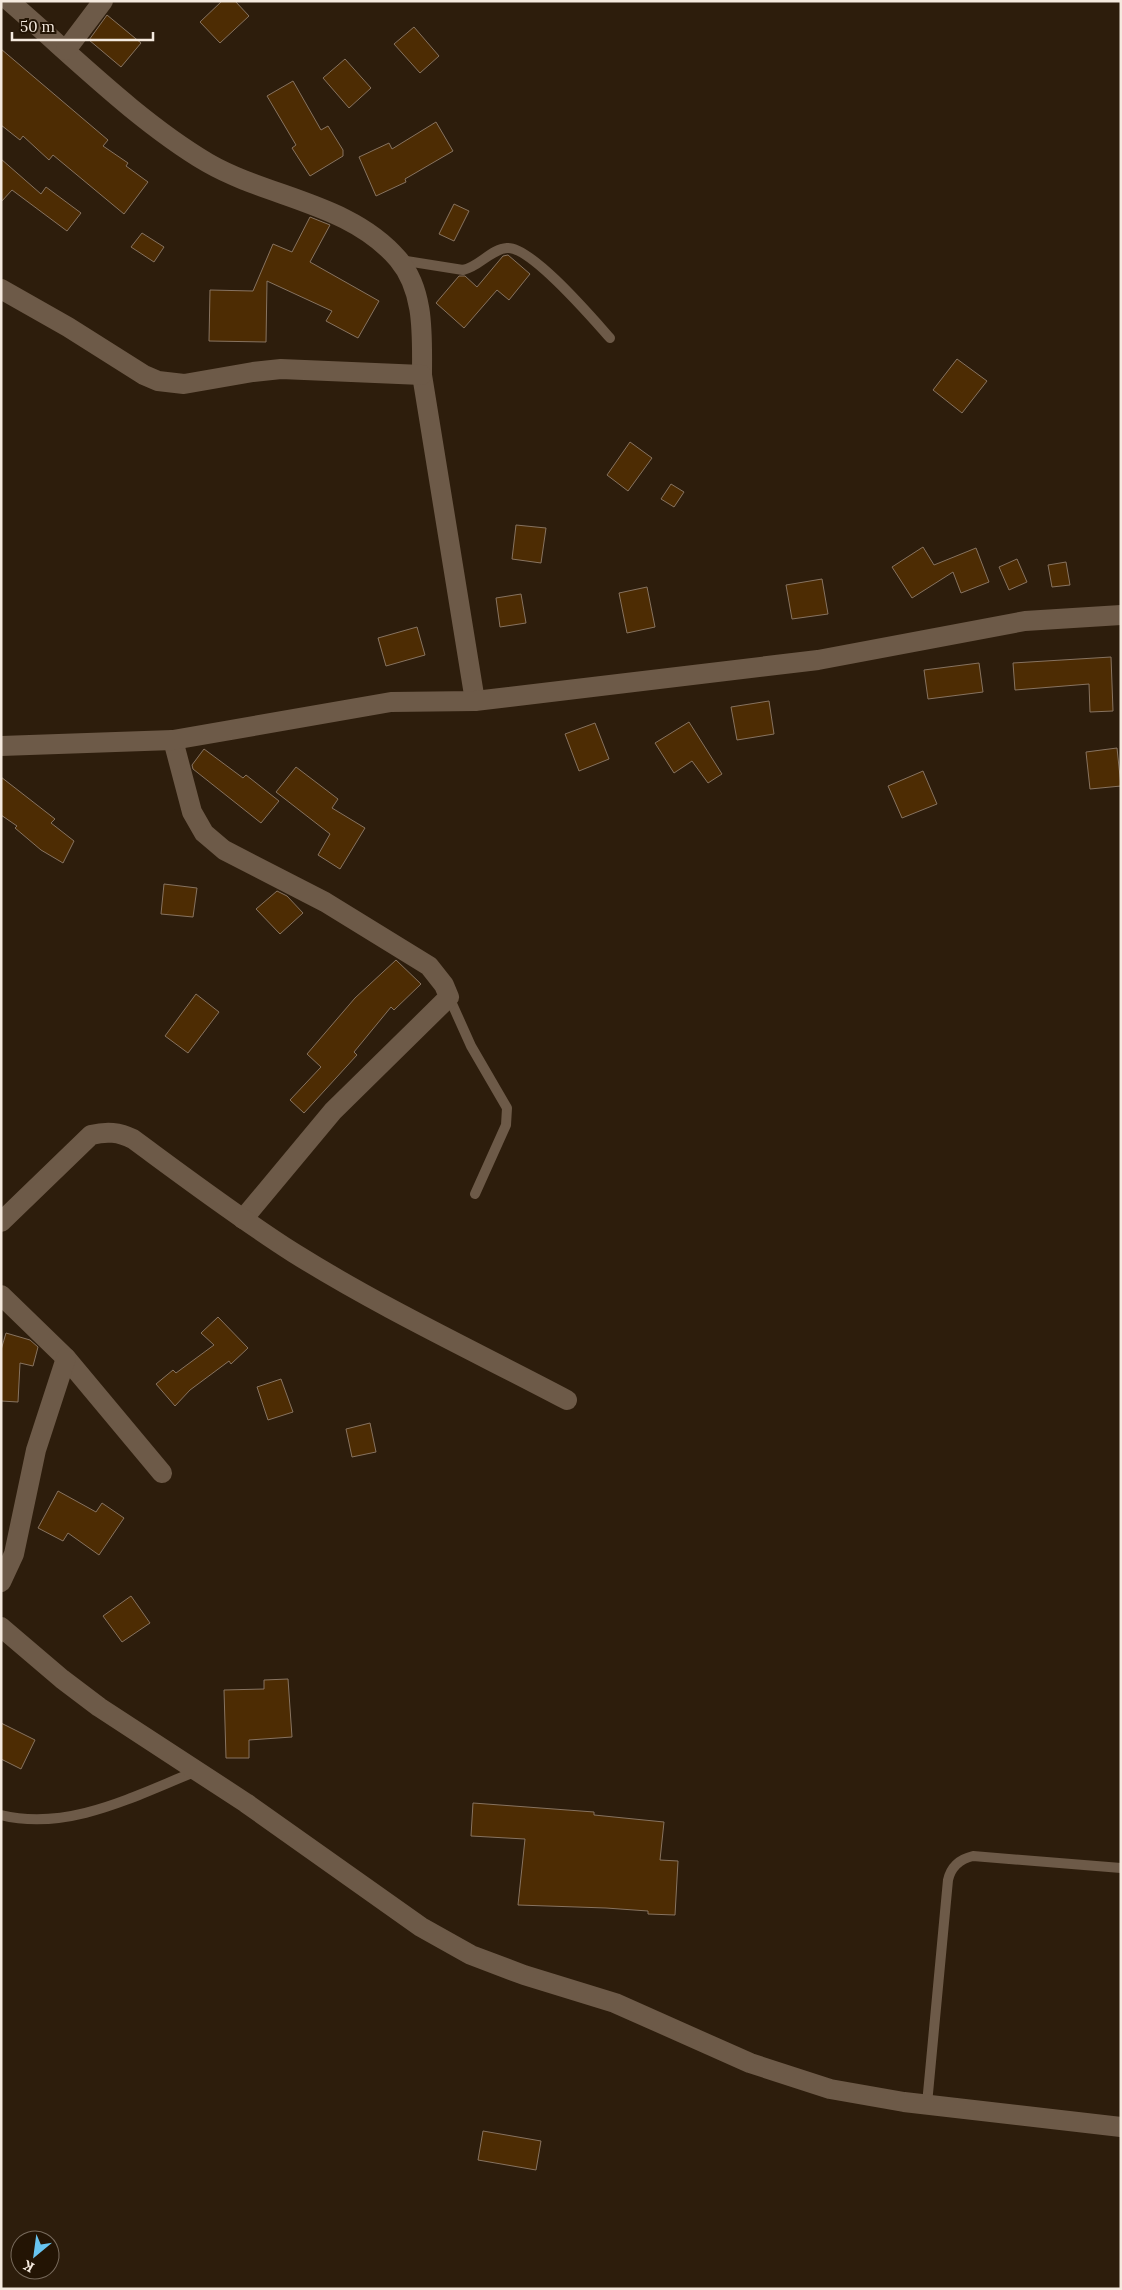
<svg xmlns="http://www.w3.org/2000/svg" width="1122" height="2290" font-family="Lora,serif">
	<style>
		.building { fill: #4d2c03; stroke: #877360 }
		.lines { fill: none; stroke-linecap: round; stroke-linejoin: round }
		.service { stroke: #6d5a48; stroke-width: 10 }
		.minor { stroke: #6d5a48; stroke-width: 20 }
	</style>
	<rect width="100%" height="100%" fill="#2d1d0c"/>
	<g class="building">
		<polygon points="222,1 235,1 249,16 220,43 200,22"/>
		<polygon points="107,15 141,43 121,67 89,40"/>
		<polygon points="414,27 439,56 420,73 394,44"/>
		<polygon points="1,49 108,140 103,146 128,163 126,166 148,182 124,214 53,155 49,160 23,136 20,140 1,125"/>
		<polygon points="345,59 371,88 349,108 323,78"/>
		<polygon points="293,81 321,130 328,126 343,150 343,156 310,176 292,148 296,145 267,96"/>
		<polygon points="436,122 453,151 405,179 406,182 376,196 359,157 389,143 392,149"/>
		<polygon points="1,159 41,194 46,187 81,213 67,231 12,190 1,202"/>
		<polygon points="454,204 469,211 454,241 439,234"/>
		<polygon points="310,217 330,225 310,262 379,301 358,338 326,321 332,311 267,281 266,342 209,341 210,290 253,291 273,244 292,252"/>
		<polygon points="142,233 164,247 154,262 131,247"/>
		<polygon points="508,255 530,274 509,300 497,290 464,328 436,303 459,276 465,276 477,287 503,256"/>
		<polygon points="957,359 987,381 962,413 933,390"/>
		<polygon points="630,442 652,458 628,491 607,475"/>
		<polygon points="671,484 684,492 674,507 661,499"/>
		<polygon points="516,525 546,528 541,563 512,559"/>
		<polygon points="923,547 934,565 976,548 989,582 961,593 953,572 912,598 892,567"/>
		<polygon points="1017,559 1027,582 1009,590 999,567"/>
		<polygon points="1066,562 1070,585 1052,587 1048,565"/>
		<polygon points="822,579 828,614 792,619 786,585"/>
		<polygon points="647,587 655,627 627,633 619,593"/>
		<polygon points="521,594 526,623 500,627 496,598"/>
		<polygon points="417,627 425,655 386,666 378,638"/>
		<polygon points="1111,657 1113,711 1090,712 1089,684 1015,690 1013,663"/>
		<polygon points="979,663 983,692 928,699 924,670"/>
		<polygon points="769,701 774,734 737,740 731,707"/>
		<polygon points="689,722 722,774 708,783 692,761 674,773 655,743"/>
		<polygon points="595,723 609,759 579,771 565,734"/>
		<polygon points="1117,748 1121,786 1090,789 1086,752"/>
		<polygon points="204,749 243,778 246,775 279,801 261,823 193,769 192,765"/>
		<polygon points="296,767 338,799 332,808 365,828 340,869 318,855 330,834 276,792"/>
		<polygon points="923,771 937,804 902,818 888,786"/>
		<polygon points="1,777 55,819 51,823 74,841 63,863 41,850 15,828 17,826 1,815"/>
		<polygon points="164,884 197,888 193,917 161,914"/>
		<polygon points="277,891 287,896 303,913 280,934 256,909"/>
		<polygon points="396,960 421,984 394,1010 391,1007 354,1052 357,1055 304,1113 290,1100 321,1067 307,1054 355,998"/>
		<polygon points="196,994 219,1012 188,1053 165,1036"/>
		<polygon points="218,1317 248,1348 231,1364 229,1361 190,1390 175,1406 156,1384 173,1370 176,1373 214,1345 201,1333"/>
		<polygon points="6,1333 30,1340 38,1347 33,1366 20,1363 18,1402 1,1401 1,1350"/>
		<polygon points="281,1379 293,1412 268,1420 257,1387"/>
		<polygon points="370,1423 376,1452 352,1457 346,1429"/>
		<polygon points="58,1491 96,1512 102,1503 124,1518 99,1555 68,1533 63,1541 38,1528"/>
		<polygon points="131,1596 150,1623 122,1642 103,1616"/>
		<polygon points="288,1679 292,1737 249,1740 249,1758 226,1758 224,1690 264,1689 264,1680"/>
		<polygon points="1,1723 35,1740 21,1769 1,1759"/>
		<polygon points="473,1803 594,1812 594,1815 664,1822 660,1860 678,1861 675,1915 648,1914 648,1911 606,1908 518,1905 525,1839 471,1836"/>
		<polygon points="483,2131 541,2141 536,2170 478,2160"/>
	</g>
	<g class="lines">
		<g class="service">
			<path d="M400,260L463,270C479,267 491,249 507,248C531,246 593,319 610,338"/>
			<polyline points="449,997 471,1046 507,1108 506,1125 475,1194"/>
			<path d="M1,1815C69,1832 136,1795 197,1771"/>
			<path d="M927,2104L948,1880C951,1867 960,1859 973,1856L1121,1868"/>
		</g>
		<g class="minor">
			<path d="M9,1C72,55 137,121 208,163C269,198 350,203 398,259C425,291 422,336 422,375L475,701"/>
			<polyline points="66,50 103,1"/>
			<polyline points="1,289 68,327 144,375 158,381 184,384 253,372 281,369 422,375"/>
			<polyline points="173,740 192,812 204,833 224,850 325,902 429,966 444,985 449,997 333,1111 243,1219"/>
			<polyline points="1,746 173,740 391,702 475,701 818,660 1025,621 1121,615"/>
			<path d="M1,1222L91,1135C107,1131 119,1132 133,1139C186,1178 239,1218 294,1253C382,1308 476,1352 567,1400"/>
			<polyline points="1,1295 66,1358 162,1473"/>
			<polyline points="1,1582 14,1554 36,1450 66,1358"/>
			<polyline points="1,1627 62,1679 99,1707 246,1803 421,1927 471,1955 524,1975 615,2003 750,2063 830,2089 904,2102 1121,2127"/>
		</g>
	</g>
	<rect width="1122" height="2290" fill="none" stroke="#f5eadf" stroke-width="5"/>
	<g transform="translate(35 2255) rotate(209)"><circle r="24" fill="#231404" stroke="#776a5c"/>
	<path d="M0-4L9 19L0 12L-9 19Z" fill="#68c4f0"/>
	<text y="-8" font-size="14" font-weight="bold" text-anchor="middle" fill="#f5eadf">K</text>
	</g>
	<path d="M12 32v8h141v-8" fill="none" stroke="#f5eadf" stroke-width="2.5"/>
	<text x="20" y="32" font-size="15" fill="#f5eadf" stroke="#231404" stroke-width="4" paint-order="stroke">50 m</text>
</svg>
